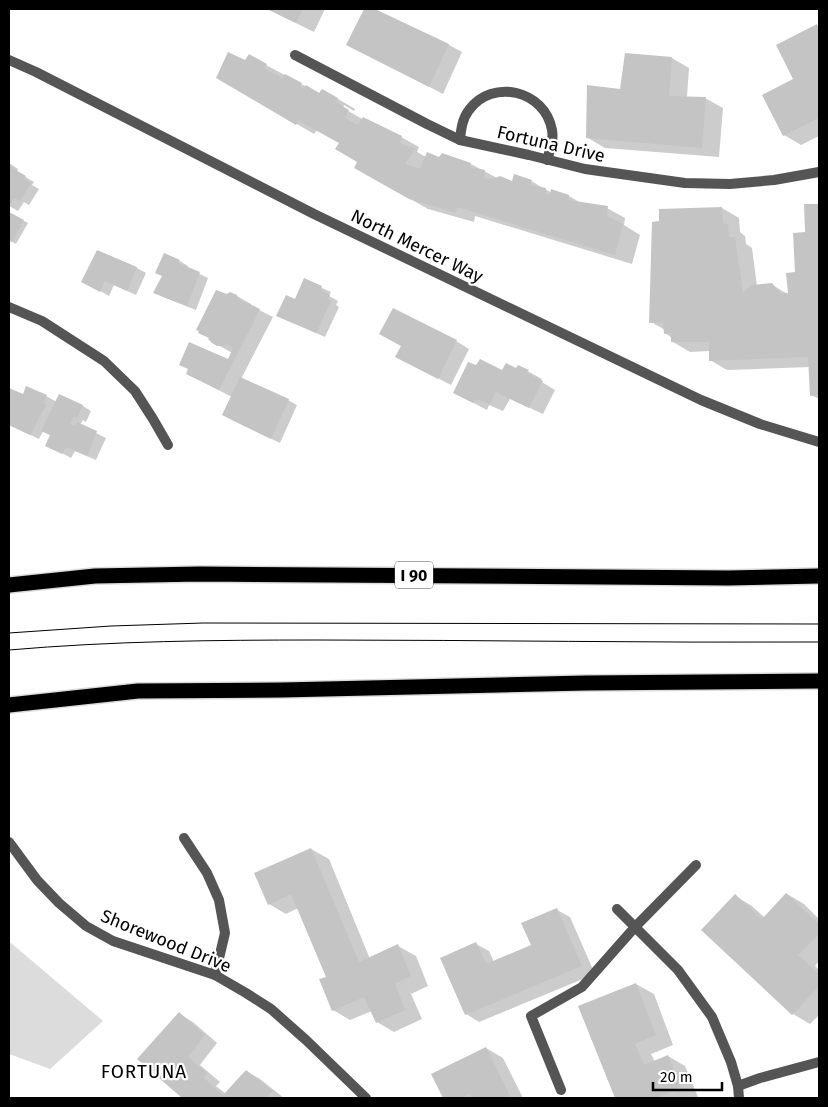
<svg xmlns="http://www.w3.org/2000/svg" width="828" height="1107" font-family="'Fira Sans',sans-serif">
	<style>
		.green { fill: #dcdcdc }
		.shadow { fill: #0003 }
		.building { fill: #c4c4c4 }
		.lines { fill: none; stroke-linecap: round; stroke-linejoin: round }
		.motorway-casing { stroke: #dbdbdb; stroke-width: 18 }
		.service { stroke: #555; stroke-width: 10 }
		.minor { stroke: #555; stroke-width: 10 }
		.tertiary { stroke: #555; stroke-width: 10 }
		.motorway { stroke: #000; stroke-width: 15 }
		.tram { stroke: #000; stroke-width: 1 }
		.labels { text-anchor: middle; stroke-width: 4.5; stroke-linejoin: round; paint-order: stroke }
		.shield { fill: #fff; stroke: #4c4c4c; stroke-width: 1 }
		.shield-label { font-size: 16px; font-weight: bold; fill: #000 }
		.street-label { font-size: 18px; fill: #000; stroke: #fff }
		.neighbourhood-label { font-size: 19px; letter-spacing: 1px; fill: #000; stroke: #fff }
	</style>
	<rect width="100%" height="100%" fill="#fff"/>
	<polygon class="green" points="9,943 11,943 103,1021 50,1069 9,1054"/>
	<g class="shadow">
		<polygon points="267,9 325,9 314,32"/>
		<polygon points="365,9 372,9 449,45 462,52 443,94 347,44"/>
		<polygon points="817,26 819,27 819,136 801,145 784,135 795,80"/>
		<polygon points="626,55 672,58 689,68 687,97 705,98 723,108 719,157 605,148 588,138 621,91"/>
		<polygon points="246,61 266,65 320,94 323,90 355,109 354,111 344,105 343,108 364,120 401,137 419,147 417,152 426,157 440,159 442,155 471,164 497,178 513,183 531,181 552,193 552,191 569,196 581,203 607,208 625,218 624,225 640,235 632,264 475,216 474,222 428,209 356,168 358,161 341,143 317,130 314,134 218,78"/>
		<polygon points="9,163 18,169 17,172 34,182 32,185 39,189 29,205 24,202 18,211 9,206"/>
		<polygon points="805,205 819,205 819,399 811,395 810,367 727,370 710,360 710,351 690,352 673,342 672,338 665,333 665,330 651,322 722,208 739,218 740,232 745,236 746,244 752,248 757,286 771,284 789,295 806,233"/>
		<polygon points="9,213 28,223 16,244 9,240"/>
		<polygon points="98,252 137,268 146,273 136,295 114,285 109,296 83,281"/>
		<polygon points="180,261 188,266 187,268 208,278 196,310 163,297 154,292 163,276 157,273"/>
		<polygon points="304,280 331,292 329,296 338,301 336,305 339,307 325,337 287,320"/>
		<polygon points="228,296 237,296 251,304 251,306 273,317 241,379 288,400 297,405 280,443 232,420 232,397 187,374 228,361 232,353 213,342 210,338 199,332"/>
		<polygon points="456,341 469,349 451,385 410,364"/>
		<polygon points="476,366 503,372 517,369 518,366 542,379 540,381 555,390 543,414 510,399 503,411 489,405 487,410 468,400"/>
		<polygon points="9,389 23,395 46,396 57,402 83,406 91,411 86,422 83,420 80,425 106,438 96,460 75,451 71,458 56,450 51,435 43,431 39,439 9,425"/>
		<polygon points="311,849 329,859 370,959 398,946 416,956 428,986 411,994 422,1019 394,1032 377,1022 372,1011 350,1020 333,1010 328,977 298,908 286,914 269,904"/>
		<polygon points="787,894 804,904 819,919 819,961 815,966 819,970 819,1015 810,1024 793,1014 703,930 735,896 752,906 765,918"/>
		<polygon points="557,910 570,917 595,974 479,1022 466,1014 476,944 489,951 494,962 532,946"/>
		<polygon points="636,984 654,994 673,1045 651,1054 655,1062 668,1056 685,1066 698,1097 696,1098 617,1098 580,1007"/>
		<polygon points="179,1014 193,1022 217,1043 200,1065 220,1082 216,1086 226,1094 246,1071 260,1079 284,1098 184,1098 139,1058"/>
		<polygon points="486,1048 503,1058 523,1098 444,1098 432,1075"/>
	</g>
	<g class="building">
		<polygon points="267,9 303,9 296,23"/>
		<polygon points="364,9 375,9 449,44 429,87 346,45"/>
		<polygon points="817,24 819,29 819,118 783,136 762,95 793,79 776,45"/>
		<polygon points="228,52 245,60 249,54 267,64 264,68 282,78 285,74 302,83 300,87 304,89 306,85 319,93 322,89 338,98 336,102 349,110 345,118 358,125 363,117 402,136 400,143 415,149 405,164 420,169 427,152 439,157 442,153 471,163 470,167 485,170 484,178 493,179 500,176 512,181 514,174 532,180 530,185 546,188 545,193 550,195 551,189 569,195 568,200 608,206 607,216 623,224 615,255 457,207 456,213 409,199 354,168 357,162 335,149 339,143 299,121 296,125 216,78"/>
		<polygon points="625,53 672,57 669,96 706,97 702,148 586,138 587,85 620,89"/>
		<polygon points="9,166 26,176 24,179 31,183 20,201 14,198 9,207"/>
		<polygon points="804,204 819,204 819,395 810,396 808,357 709,361 709,342 671,342 671,333 664,334 663,322 649,323 652,222 659,221 659,209 722,207 723,223 728,225 729,237 735,237 743,293 752,285 772,283 781,294 788,293 786,273 795,272 793,233 805,232"/>
		<polygon points="9,212 24,220 12,242 9,241"/>
		<polygon points="97,250 137,267 127,291 105,281 100,292 81,282"/>
		<polygon points="164,253 180,260 178,263 200,272 187,306 153,293 162,276 155,273"/>
		<polygon points="304,278 322,286 321,290 330,295 328,299 331,301 316,333 276,316 286,295 295,299"/>
		<polygon points="216,290 227,294 230,292 237,295 239,299 260,309 219,390 186,374 188,369 179,365 189,342 228,359 233,348 226,344 224,346 217,346 212,343 208,339 209,338 198,333 199,331 196,330"/>
		<polygon points="393,308 457,340 438,379 395,357 401,346 379,334"/>
		<polygon points="480,359 502,370 506,363 516,368 518,365 529,370 527,373 543,381 529,408 496,392 490,404 476,399 473,403 453,393 468,362 476,365"/>
		<polygon points="240,377 289,399 271,439 222,415"/>
		<polygon points="26,386 47,395 44,402 46,405 30,435 9,425 9,388 23,394"/>
		<polygon points="59,394 83,405 77,418 74,416 70,424 75,426 77,422 97,431 87,456 66,447 62,454 45,446 50,435 41,431"/>
		<polygon points="311,848 359,962 398,944 411,976 395,984 405,1010 376,1023 364,997 332,1011 319,979 326,977 291,894 268,905 254,873"/>
		<polygon points="786,893 819,924 819,934 798,955 819,974 819,986 792,1015 701,930 735,894 762,919"/>
		<polygon points="557,908 582,966 465,1015 440,958 476,942 486,964 531,945 521,923"/>
		<polygon points="636,983 656,1035 635,1044 644,1065 668,1055 681,1087 657,1098 615,1098 578,1006"/>
		<polygon points="179,1012 205,1035 188,1057 207,1073 204,1078 223,1095 246,1070 273,1091 267,1097 269,1098 182,1098 137,1059"/>
		<polygon points="486,1047 511,1098 472,1098 470,1094 461,1098 443,1098 431,1074"/>
	</g>
	<g class="lines">
		<g class="motorway-casing">
			<g id="motorway">
				<polyline points="9,585 95,576 200,574 728,578 819,576"/>
				<polyline points="9,705 138,691 282,690 586,683 819,681"/>
			</g>
		</g>
		<g class="service">
			<path d="M460,140C461,130 462,119 469,110C492,78 545,90 552,130C554,140 550,150 547,160"/>
			<polyline points="184,838 207,873 219,900 225,933 215,975"/>
			<polyline points="738,1086 760,1078 819,1062"/>
			<polyline points="561,1090 531,1016 582,987 635,927 696,865"/>
		</g>
		<g class="minor">
			<polyline points="295,55 427,124 460,140 529,155 585,169 685,183 730,184 774,180 819,172"/>
			<polyline points="9,307 42,321 104,361 135,391 153,419 168,445"/>
			<polyline points="9,842 37,880 59,903 86,926 113,941 215,975 246,993 271,1009 306,1040 366,1098"/>
			<polyline points="617,909 678,970 712,1017 731,1062 738,1086 739,1098"/>
		</g>
		<polyline class="tertiary" points="9,60 36,72 314,214 701,400 760,424 819,442"/>
		<use href="#motorway" class="motorway"/>
		<g class="tram">
			<polyline points="9,633 111,626 203,623 819,624"/>
			<path d="M9,650C112,641 215,640 318,640C485,640 652,643 819,642"/>
		</g>
	</g>
	<g class="labels">
		<rect class="shield" x="395" y="561.5" width="38" height="27" rx="4"/>
		<g class="shield-label">
			<text x="414" y="581">I 90</text>
		</g>
		<g class="street-label">
			<text transform="translate(551 144) rotate(13)" y="6">Fortuna Drive</text>
			<text transform="translate(417 246) rotate(26)" y="6">North Mercer Way</text>
			<text transform="translate(166 941) rotate(22)" y="6">Shorewood Drive</text>
		</g>
		<g class="neighbourhood-label">
			<text x="144" y="1078">FORTUNA</text>
		</g>
	</g>
	<rect width="828" height="1107" fill="none" stroke="#000000" stroke-width="20"/>
	<path d="M653 1082v8h69v-8" fill="none" stroke="#000000" stroke-width="2.5"/>
	<text x="660" y="1082" font-size="15" fill="#000000" stroke="#ffffff" stroke-width="4" paint-order="stroke">20 m</text>
</svg>
